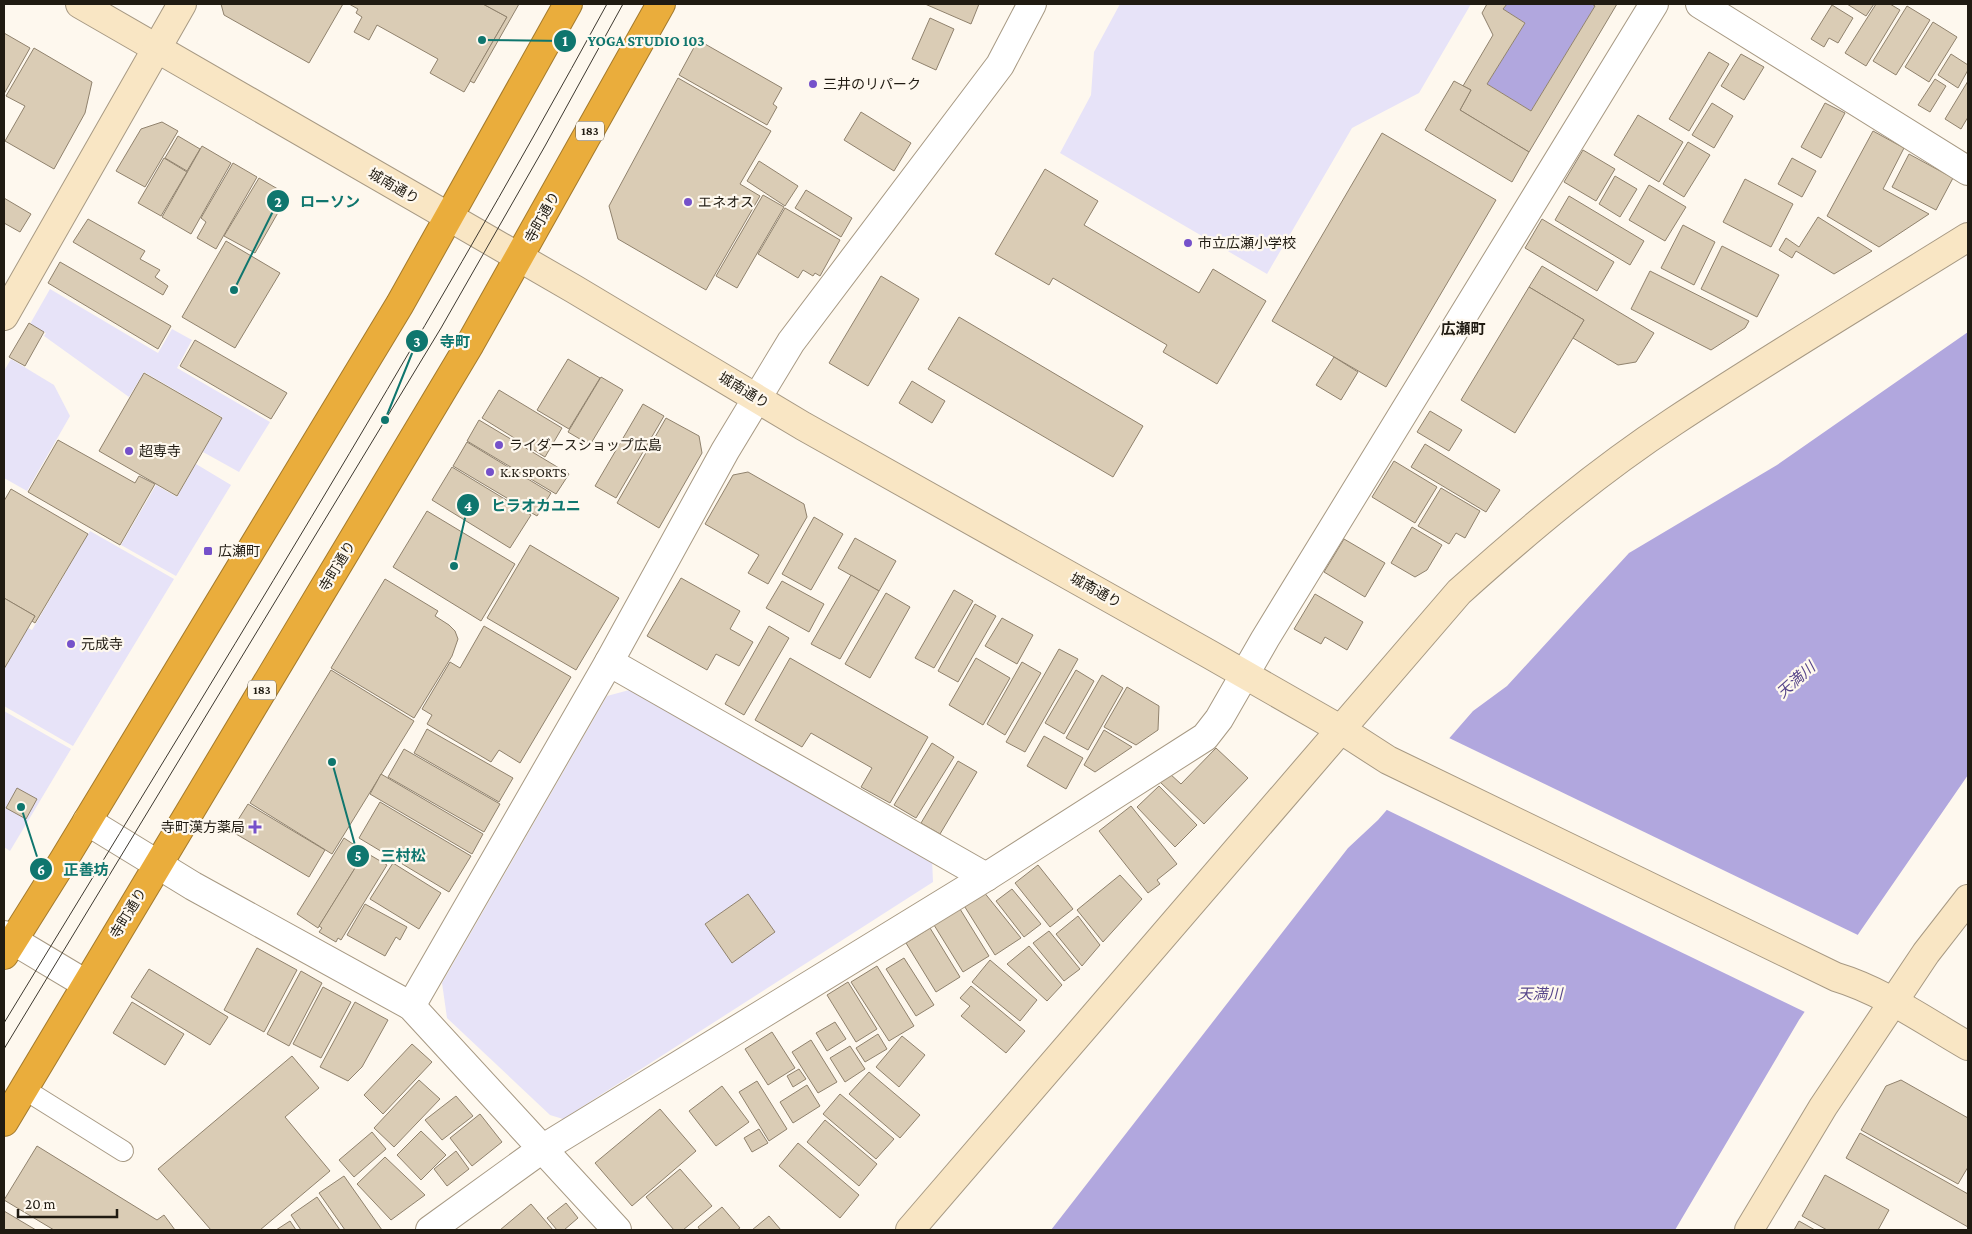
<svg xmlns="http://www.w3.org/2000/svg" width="1972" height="1234" font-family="'Crimson Pro','Noto Sans JP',serif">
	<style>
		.green { fill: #e7e3f8 }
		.water { fill: #b1a7de }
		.pier { fill: #fef8ee }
		.building { fill: #daccb5; stroke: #90826d }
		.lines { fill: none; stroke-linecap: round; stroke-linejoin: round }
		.lane-casing { stroke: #a79983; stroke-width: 22 }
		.street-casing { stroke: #a79983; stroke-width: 30 }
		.secondary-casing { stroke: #a79983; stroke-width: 30 }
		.highway-casing { stroke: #a37a2d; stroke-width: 30 }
		.lane { stroke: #fff; stroke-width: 20 }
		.street { stroke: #fff; stroke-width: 28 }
		.secondary { stroke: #f9e6c4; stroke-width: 28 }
		.highway { stroke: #eaad3c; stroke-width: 28 }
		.tram { stroke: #3d382f; stroke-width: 1 }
		.poi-dot { fill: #7551ca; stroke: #fef8ee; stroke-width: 2 }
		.labels { text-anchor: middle; stroke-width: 4.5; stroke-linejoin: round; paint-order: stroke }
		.shield { fill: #fef8ee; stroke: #635d54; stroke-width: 1 }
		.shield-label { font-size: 12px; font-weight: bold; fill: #201b12 }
		.poi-label { font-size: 14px; fill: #201b12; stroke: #fef8ee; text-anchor: start }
		.street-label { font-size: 14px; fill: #201b12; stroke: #fef8ee }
		.neighbourhood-label { font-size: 15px; font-weight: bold; fill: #201b12; stroke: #fef8ee }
		.water-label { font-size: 15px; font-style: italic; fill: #57468a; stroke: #fef8ee }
		.leader { fill: none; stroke: #0f766e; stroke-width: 2 }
		.callout-dot { fill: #0f766e; stroke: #fef8ee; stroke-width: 2 }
		.mark-label { font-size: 15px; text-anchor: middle; font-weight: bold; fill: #fff }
		.callout-label { font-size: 15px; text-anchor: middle; font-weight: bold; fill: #0f766e; stroke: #fef8ee; stroke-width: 4.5; stroke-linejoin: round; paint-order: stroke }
	</style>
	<rect width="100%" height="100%" fill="#fef8ee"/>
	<g class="green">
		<polygon points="1120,4 1471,4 1419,93 1352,128 1267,274 1060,153 1091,95 1094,52"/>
		<polygon points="50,289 158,353 172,329 192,340 177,368 270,422 239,472 203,452 222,417 144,372 129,397 44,336 46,333 30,324"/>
		<polygon points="11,359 54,385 70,416 27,491 4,478 4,371"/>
		<polygon points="196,464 231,485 176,576 121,545 156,485 177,497"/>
		<polygon points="90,531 174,579 73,746 4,706 4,670 28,628 32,630"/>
		<polygon points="633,689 932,858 933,882 563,1119 550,1115 447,1018 442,983 607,696"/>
		<polygon points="4,711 71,749 10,851 4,847"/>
	</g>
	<g class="water">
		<polygon points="1507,4 1592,4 1595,6 1531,111 1487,84 1525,23 1503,9"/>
		<polygon points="1968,332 1968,775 1799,1020 1675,1230 1051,1230 1348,848 1378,820 1473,711 1507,686 1629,553 1777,465"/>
	</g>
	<polygon class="pier" points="1447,737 1860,936 1807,1013 1385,809"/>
	<g class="building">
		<polygon points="221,4 343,4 309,63 224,15"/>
		<polygon points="349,4 483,4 507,17 464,92 430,73 438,59 377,25 369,40 354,32 362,17 356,13 358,9"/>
		<polygon points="483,4 519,4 474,83 470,81 507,17"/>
		<polygon points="925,4 979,4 971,24"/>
		<polygon points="1487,4 1507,4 1503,9 1525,23 1487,84 1531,111 1595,6 1592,4 1617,4 1529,152 1460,110 1471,90 1463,86 1493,35 1482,13"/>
		<polygon points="1847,4 1874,4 1866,16"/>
		<polygon points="1876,4 1890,4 1900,10 1866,66 1845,53"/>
		<polygon points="1832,5 1853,18 1838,43 1829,38 1824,47 1811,39"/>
		<polygon points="1907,6 1930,20 1896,75 1873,61"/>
		<polygon points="930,18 954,29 936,70 912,59"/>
		<polygon points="1933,22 1957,37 1929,82 1905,67"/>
		<polygon points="4,33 30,48 4,94"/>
		<polygon points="698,40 782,88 773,104 777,107 767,125 679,75"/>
		<polygon points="34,48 92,82 85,113 54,169 5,141 25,106 6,96"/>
		<polygon points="1709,52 1729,64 1689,131 1669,119"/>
		<polygon points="1741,54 1764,67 1744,100 1721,86"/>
		<polygon points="1951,54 1968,65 1968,70 1958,88 1938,75"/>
		<polygon points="678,78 771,131 740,184 760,196 706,290 618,239 609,206"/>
		<polygon points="1935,79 1946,86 1930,112 1918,105"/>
		<polygon points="1454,81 1471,90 1460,110 1529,152 1512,182 1425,130"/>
		<polygon points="1968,81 1968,117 1961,129 1945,119"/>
		<polygon points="1712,103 1733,116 1714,148 1692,135"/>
		<polygon points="1825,103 1845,113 1821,158 1801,147"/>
		<polygon points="861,112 911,143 894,171 844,140"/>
		<polygon points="1638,115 1683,142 1659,182 1614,155"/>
		<polygon points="162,122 178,131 145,187 116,171 141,129"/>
		<polygon points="1873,131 1904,148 1883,189 1929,214 1879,247 1827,216"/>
		<polygon points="1382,133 1496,200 1386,387 1272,321"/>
		<polygon points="178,136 200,149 187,171 165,158"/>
		<polygon points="1688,142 1710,155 1684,197 1663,184"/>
		<polygon points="202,146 231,163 191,234 162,217"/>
		<polygon points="1583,150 1615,169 1596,201 1564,182"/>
		<polygon points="1909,154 1953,178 1936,210 1892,187"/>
		<polygon points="164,158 187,172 161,216 138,203"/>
		<polygon points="1792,158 1816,171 1802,197 1778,184"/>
		<polygon points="759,161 798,186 785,206 747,181"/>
		<polygon points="233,163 257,177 216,249 197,238 206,222 201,218"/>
		<polygon points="1045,169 1098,201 1084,225 1199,293 1213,269 1266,301 1217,384 1163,352 1167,345 1053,278 1049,285 995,254"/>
		<polygon points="1615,176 1637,189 1620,217 1599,204"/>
		<polygon points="259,178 288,195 255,253 224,236"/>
		<polygon points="1745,179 1793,204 1771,247 1723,222"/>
		<polygon points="1649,185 1686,207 1665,241 1629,220"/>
		<polygon points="806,190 852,218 841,237 795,208"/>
		<polygon points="763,195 784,207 737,288 716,276"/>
		<polygon points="1569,196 1644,241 1630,265 1555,220"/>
		<polygon points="4,198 31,214 20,232 4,223"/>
		<polygon points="785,208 840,240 820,276 815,273 813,276 803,270 798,278 758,254"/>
		<polygon points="1818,217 1872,251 1834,274 1796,251 1792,258 1779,250 1786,238 1799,247"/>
		<polygon points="88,219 145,251 140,259 160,270 155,277 168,286 163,295 73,242"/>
		<polygon points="1542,219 1614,262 1597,291 1525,248"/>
		<polygon points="1683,225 1715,242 1694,285 1661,268"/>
		<polygon points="226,241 280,273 235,348 182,317"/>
		<polygon points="1722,246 1779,275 1757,317 1701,289"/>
		<polygon points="60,262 171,326 158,349 48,283"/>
		<polygon points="1542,266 1654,333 1636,362 1618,365 1573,338 1584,320 1529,287"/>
		<polygon points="1650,271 1749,321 1745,328 1711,350 1631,309"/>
		<polygon points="881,276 919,299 868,386 829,363"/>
		<polygon points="1529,287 1584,320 1515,433 1461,400"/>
		<polygon points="959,317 1143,426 1113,477 928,369"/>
		<polygon points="29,323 44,332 25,366 9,357"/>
		<polygon points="195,340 287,393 271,419 180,366"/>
		<polygon points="1334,357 1358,372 1341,400 1316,385"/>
		<polygon points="568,359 600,378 569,429 537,410"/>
		<polygon points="144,373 222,418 177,496 99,451"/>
		<polygon points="601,377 623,390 590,445 568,432"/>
		<polygon points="912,381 945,401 932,423 899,403"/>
		<polygon points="499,390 562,428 545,457 482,418"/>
		<polygon points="643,404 664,416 616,498 595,486"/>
		<polygon points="1430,411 1462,430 1449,451 1417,432"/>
		<polygon points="666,418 699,436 702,453 659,528 617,503"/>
		<polygon points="479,420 569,474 556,494 467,441"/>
		<polygon points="58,440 135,483 139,476 155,484 120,545 28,492"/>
		<polygon points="467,442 551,493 537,516 453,466"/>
		<polygon points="1425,444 1500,490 1486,512 1411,467"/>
		<polygon points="1394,461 1437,487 1415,523 1372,497"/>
		<polygon points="452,467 531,515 510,548 432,500"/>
		<polygon points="748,472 804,504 807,517 768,584 748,573 759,555 705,524 733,475"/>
		<polygon points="1441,488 1480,511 1465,538 1456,533 1449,544 1418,526"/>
		<polygon points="11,489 88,534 35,623 32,621 35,616 4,598 4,501"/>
		<polygon points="427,511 515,564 481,621 393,567"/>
		<polygon points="814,517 843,534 811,590 782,574"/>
		<polygon points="1412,527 1442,545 1427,570 1415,577 1391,563"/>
		<polygon points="855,538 896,561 879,591 838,568"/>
		<polygon points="1344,539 1385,563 1365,597 1324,572"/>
		<polygon points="530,545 619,598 576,670 487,618"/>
		<polygon points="851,575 879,591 840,659 811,644"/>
		<polygon points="681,578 740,611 730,629 753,642 739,666 716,654 707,670 647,636"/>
		<polygon points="385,579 438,611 435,616 449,625 455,631 458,639 452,656 414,718 331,668"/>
		<polygon points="782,581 824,604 809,632 766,608"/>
		<polygon points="954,590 973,601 934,668 915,658"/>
		<polygon points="886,593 910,607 870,678 845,664"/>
		<polygon points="1315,594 1363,622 1347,650 1325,637 1321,644 1294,629"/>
		<polygon points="4,598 35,616 4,669"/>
		<polygon points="975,604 996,616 958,682 938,671"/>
		<polygon points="1002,618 1033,635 1017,664 985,646"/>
		<polygon points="484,626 571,677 520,763 499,750 491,762 427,724 432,715 422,709 450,662 460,668"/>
		<polygon points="769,626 789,638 744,715 725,704"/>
		<polygon points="1059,649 1078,659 1025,752 1006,742"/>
		<polygon points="790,658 928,737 890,803 861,787 872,768 811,733 802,747 755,720"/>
		<polygon points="976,658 1010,678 983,725 949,705"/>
		<polygon points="1022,662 1041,673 1005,735 987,724"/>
		<polygon points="331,670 414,721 332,854 250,803"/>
		<polygon points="1076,670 1094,681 1064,734 1045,723"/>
		<polygon points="1102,675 1123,688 1088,750 1066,738"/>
		<polygon points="1127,687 1159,706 1158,730 1136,745 1104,727"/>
		<polygon points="427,729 513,778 499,802 414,753"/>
		<polygon points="1104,730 1132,747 1095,772 1084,765"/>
		<polygon points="1044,736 1083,758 1066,789 1027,766"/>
		<polygon points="932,743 954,757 916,818 894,805"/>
		<polygon points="1216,748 1248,778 1204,824 1160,782 1169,773 1181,784"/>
		<polygon points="404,749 500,804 484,832 388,777"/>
		<polygon points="958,761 977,772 940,834 921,823"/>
		<polygon points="381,774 483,834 472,854 370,794"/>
		<polygon points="1159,786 1197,825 1175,847 1137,807"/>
		<polygon points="17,788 37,799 26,819 6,808"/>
		<polygon points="380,802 471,856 449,892 359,838"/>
		<polygon points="248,804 325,850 309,877 231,831"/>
		<polygon points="1131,806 1177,864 1157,880 1160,884 1148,893 1099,831"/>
		<polygon points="344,838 365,852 318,928 297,914"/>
		<polygon points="365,852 387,865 341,940 338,938 336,942 319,932 322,928 319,926"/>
		<polygon points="393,863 441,893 419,929 370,899"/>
		<polygon points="1038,865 1073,909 1050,927 1015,883"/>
		<polygon points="1120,875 1142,899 1103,942 1077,910"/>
		<polygon points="1012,889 1041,924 1024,937 996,901"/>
		<polygon points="983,891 1021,938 995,955 963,904"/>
		<polygon points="748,894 775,932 732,963 705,924"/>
		<polygon points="365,904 407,927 400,940 396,937 385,956 347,935"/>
		<polygon points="960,909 989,956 963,972 934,925"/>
		<polygon points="1078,916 1100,945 1082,966 1056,934"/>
		<polygon points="930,928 960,977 936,992 906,943"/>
		<polygon points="1049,931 1080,969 1064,981 1033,943"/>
		<polygon points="1029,946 1062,985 1047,1001 1007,964"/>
		<polygon points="257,948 297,970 264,1032 224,1010"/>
		<polygon points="904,958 934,1005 916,1016 886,969"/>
		<polygon points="990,960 1037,1000 1020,1021 972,982"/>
		<polygon points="877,966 914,1026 889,1041 851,982"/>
		<polygon points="149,969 228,1017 210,1045 131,997"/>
		<polygon points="301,971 322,983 289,1046 267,1034"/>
		<polygon points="848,982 877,1029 856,1042 827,995"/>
		<polygon points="971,986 1025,1031 1006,1053 961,1016 970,1006 960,998"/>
		<polygon points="323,987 351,1002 321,1058 293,1044"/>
		<polygon points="132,1002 184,1034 165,1065 113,1033"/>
		<polygon points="355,1002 388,1020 362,1067 348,1081 320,1067"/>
		<polygon points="835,1022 846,1039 827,1051 816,1033"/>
		<polygon points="772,1032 795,1068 768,1085 745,1049"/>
		<polygon points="878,1034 887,1049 865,1062 856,1048"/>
		<polygon points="902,1036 925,1055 899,1087 876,1067"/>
		<polygon points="811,1040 837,1082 818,1093 792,1052"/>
		<polygon points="412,1044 432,1062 383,1114 364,1095"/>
		<polygon points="850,1046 865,1069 845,1082 830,1058"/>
		<polygon points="292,1056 319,1088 285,1117 330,1171 260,1230 211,1230 158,1169"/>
		<polygon points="799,1069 806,1079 793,1087 787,1076"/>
		<polygon points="869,1072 920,1115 900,1138 849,1094"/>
		<polygon points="419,1080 440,1099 394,1147 374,1128"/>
		<polygon points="1901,1080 1968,1118 1968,1167 1958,1184 1861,1130 1886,1086"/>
		<polygon points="757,1081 787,1129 769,1141 739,1092"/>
		<polygon points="807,1085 820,1106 793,1123 780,1102"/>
		<polygon points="722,1086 749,1122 716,1146 689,1111"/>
		<polygon points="840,1094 894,1139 876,1159 823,1114"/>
		<polygon points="456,1096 473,1116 442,1140 425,1120"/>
		<polygon points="660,1109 696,1151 632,1206 595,1163"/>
		<polygon points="480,1114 502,1142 472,1166 450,1138"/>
		<polygon points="825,1120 877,1164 859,1186 807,1142"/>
		<polygon points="759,1129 768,1143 752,1152 744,1138"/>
		<polygon points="421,1131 446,1155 421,1180 397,1155"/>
		<polygon points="372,1132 386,1149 354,1177 339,1160"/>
		<polygon points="1860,1133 1968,1194 1968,1227 1846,1158"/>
		<polygon points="798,1143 859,1195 840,1218 779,1166"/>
		<polygon points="37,1146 157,1220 164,1215 175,1230 54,1230 4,1200"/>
		<polygon points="456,1151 469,1169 447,1186 434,1169"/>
		<polygon points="385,1157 425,1195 391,1220 357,1184"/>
		<polygon points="680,1169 712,1206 683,1230 674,1230 646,1197"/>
		<polygon points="1825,1175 1889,1210 1878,1230 1827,1230 1802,1216"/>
		<polygon points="344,1176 382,1230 345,1230 319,1193"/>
		<polygon points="317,1197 340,1230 301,1230 291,1215"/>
		<polygon points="566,1203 578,1218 564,1230 557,1230 547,1218"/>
		<polygon points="531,1204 553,1230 500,1230"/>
		<polygon points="722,1207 740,1228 737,1230 700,1230 698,1227"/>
		<polygon points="4,1211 36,1230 4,1230"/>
		<polygon points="769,1216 781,1230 752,1230"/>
		<polygon points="290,1221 296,1230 276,1230"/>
		<polygon points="1799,1221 1815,1230 1794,1230"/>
	</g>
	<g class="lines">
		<g class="lane-casing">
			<polyline id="lane" points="24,1089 123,1151"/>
		</g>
		<g class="street-casing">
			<g id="street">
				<polyline points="1700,4 1968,171"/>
				<polyline points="609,662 986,877"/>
				<polyline points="87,821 193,886 411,1006 617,1230"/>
				<polyline points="4,935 86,984"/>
				<polyline points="411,1006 609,662 725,451 791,342 1000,65 1032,4"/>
				<polyline points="430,1230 542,1149 986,877 1205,737 1219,719 1265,639 1654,4"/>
			</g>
		</g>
		<g class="secondary-casing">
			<g id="secondary">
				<path d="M80,4L574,289L803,426L1209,654L1340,729L1388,760L1836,977C1883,991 1926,1022 1968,1046"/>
				<polyline points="4,316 182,4"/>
				<path d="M910,1230L1459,592C1527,531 1597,472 1673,422C1770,358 1870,298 1968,237"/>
				<polyline points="1749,1230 1823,1107 1926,953 1968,899"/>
			</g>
		</g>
		<g class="highway-casing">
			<g id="highway">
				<polyline points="4,955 63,861 400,304 568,4"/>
				<polyline points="4,1122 470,344 661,4"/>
			</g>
		</g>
		<use href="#lane" class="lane"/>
		<use href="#street" class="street"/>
		<use href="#secondary" class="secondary"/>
		<use href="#highway" class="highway"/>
		<g class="tram">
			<path d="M4,1023C209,686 418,350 607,4"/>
			<polyline points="4,1049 441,328 545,146 623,4"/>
		</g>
	</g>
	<g class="poi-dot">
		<circle cx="813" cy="84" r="5"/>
		<circle cx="688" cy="202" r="5"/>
		<circle cx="1188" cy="243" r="5"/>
		<circle cx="499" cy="445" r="5"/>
		<circle cx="129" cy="451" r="5"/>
		<circle cx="490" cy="472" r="5"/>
		<rect x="203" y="546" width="10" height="10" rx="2.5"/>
		<circle cx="71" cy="644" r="5"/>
		<path d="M252.5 819.5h5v5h5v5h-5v5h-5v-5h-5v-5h5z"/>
	</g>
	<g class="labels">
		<g class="shield">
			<rect x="576" y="121.5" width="28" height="19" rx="4"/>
			<rect x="248" y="680.5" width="28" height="19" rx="4"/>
		</g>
		<g class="shield-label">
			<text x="590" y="135">183</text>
			<text x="262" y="694">183</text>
		</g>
		<g class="poi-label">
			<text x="823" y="89">三井のリパーク</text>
			<text x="698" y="207">エネオス</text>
			<text x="1198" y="248">市立広瀬小学校</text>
			<text x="509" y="450">ライダースショップ広島</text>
			<text x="139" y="456">超専寺</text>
			<text x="500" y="477">K.K SPORTS</text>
			<text x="218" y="556">広瀬町</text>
			<text x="81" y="649">元成寺</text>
			<text x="245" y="832" text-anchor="end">寺町漢方薬局</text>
		</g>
		<g class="street-label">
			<text transform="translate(394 186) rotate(30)" y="5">城南通り</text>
			<text transform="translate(542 217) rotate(-61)" y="5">寺町通り</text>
			<text transform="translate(744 390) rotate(31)" y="5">城南通り</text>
			<text transform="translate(337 566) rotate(-59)" y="5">寺町通り</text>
			<text transform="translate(1096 590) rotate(29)" y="5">城南通り</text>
			<text transform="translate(128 913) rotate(-59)" y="5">寺町通り</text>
		</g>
		<g class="neighbourhood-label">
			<text x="1463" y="334">広瀬町</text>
		</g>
		<g class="water-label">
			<text transform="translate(1796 680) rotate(-42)" y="5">天満川</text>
			<text x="1540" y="999">天満川</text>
		</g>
	</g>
	<path class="leader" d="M482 40L565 41M234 290L278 201M385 420L417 341M454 566L468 505M332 762L358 856M21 807L41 869"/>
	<g class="callout-dot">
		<circle cx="482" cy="40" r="5"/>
		<circle cx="234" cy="290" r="5"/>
		<circle cx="385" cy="420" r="5"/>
		<circle cx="454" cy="566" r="5"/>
		<circle cx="332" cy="762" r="5"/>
		<circle cx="21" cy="807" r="5"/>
		<circle cx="565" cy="41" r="12"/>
		<circle cx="278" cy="201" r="12"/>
		<circle cx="417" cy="341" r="12"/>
		<circle cx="468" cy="505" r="12"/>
		<circle cx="358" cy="856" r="12"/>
		<circle cx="41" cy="869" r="12"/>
	</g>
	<g class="mark-label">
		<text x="565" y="46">1</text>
		<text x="278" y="207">2</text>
		<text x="417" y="347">3</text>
		<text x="468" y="511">4</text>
		<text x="358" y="861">5</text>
		<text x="41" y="875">6</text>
	</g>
	<g class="callout-label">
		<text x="646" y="46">YOGA STUDIO 103</text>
		<text x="330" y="207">ローソン</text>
		<text x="455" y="347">寺町</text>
		<text x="536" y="511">ヒラオカユニ</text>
		<text x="403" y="861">三村松</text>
		<text x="86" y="875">正善坊</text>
	</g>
	<rect width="1972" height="1234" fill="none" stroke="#201b12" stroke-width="10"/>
	<path d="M18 1209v8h99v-8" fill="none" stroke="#201b12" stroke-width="2.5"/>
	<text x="25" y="1209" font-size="15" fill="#201b12" stroke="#fef8ee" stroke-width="4" paint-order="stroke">20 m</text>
</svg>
